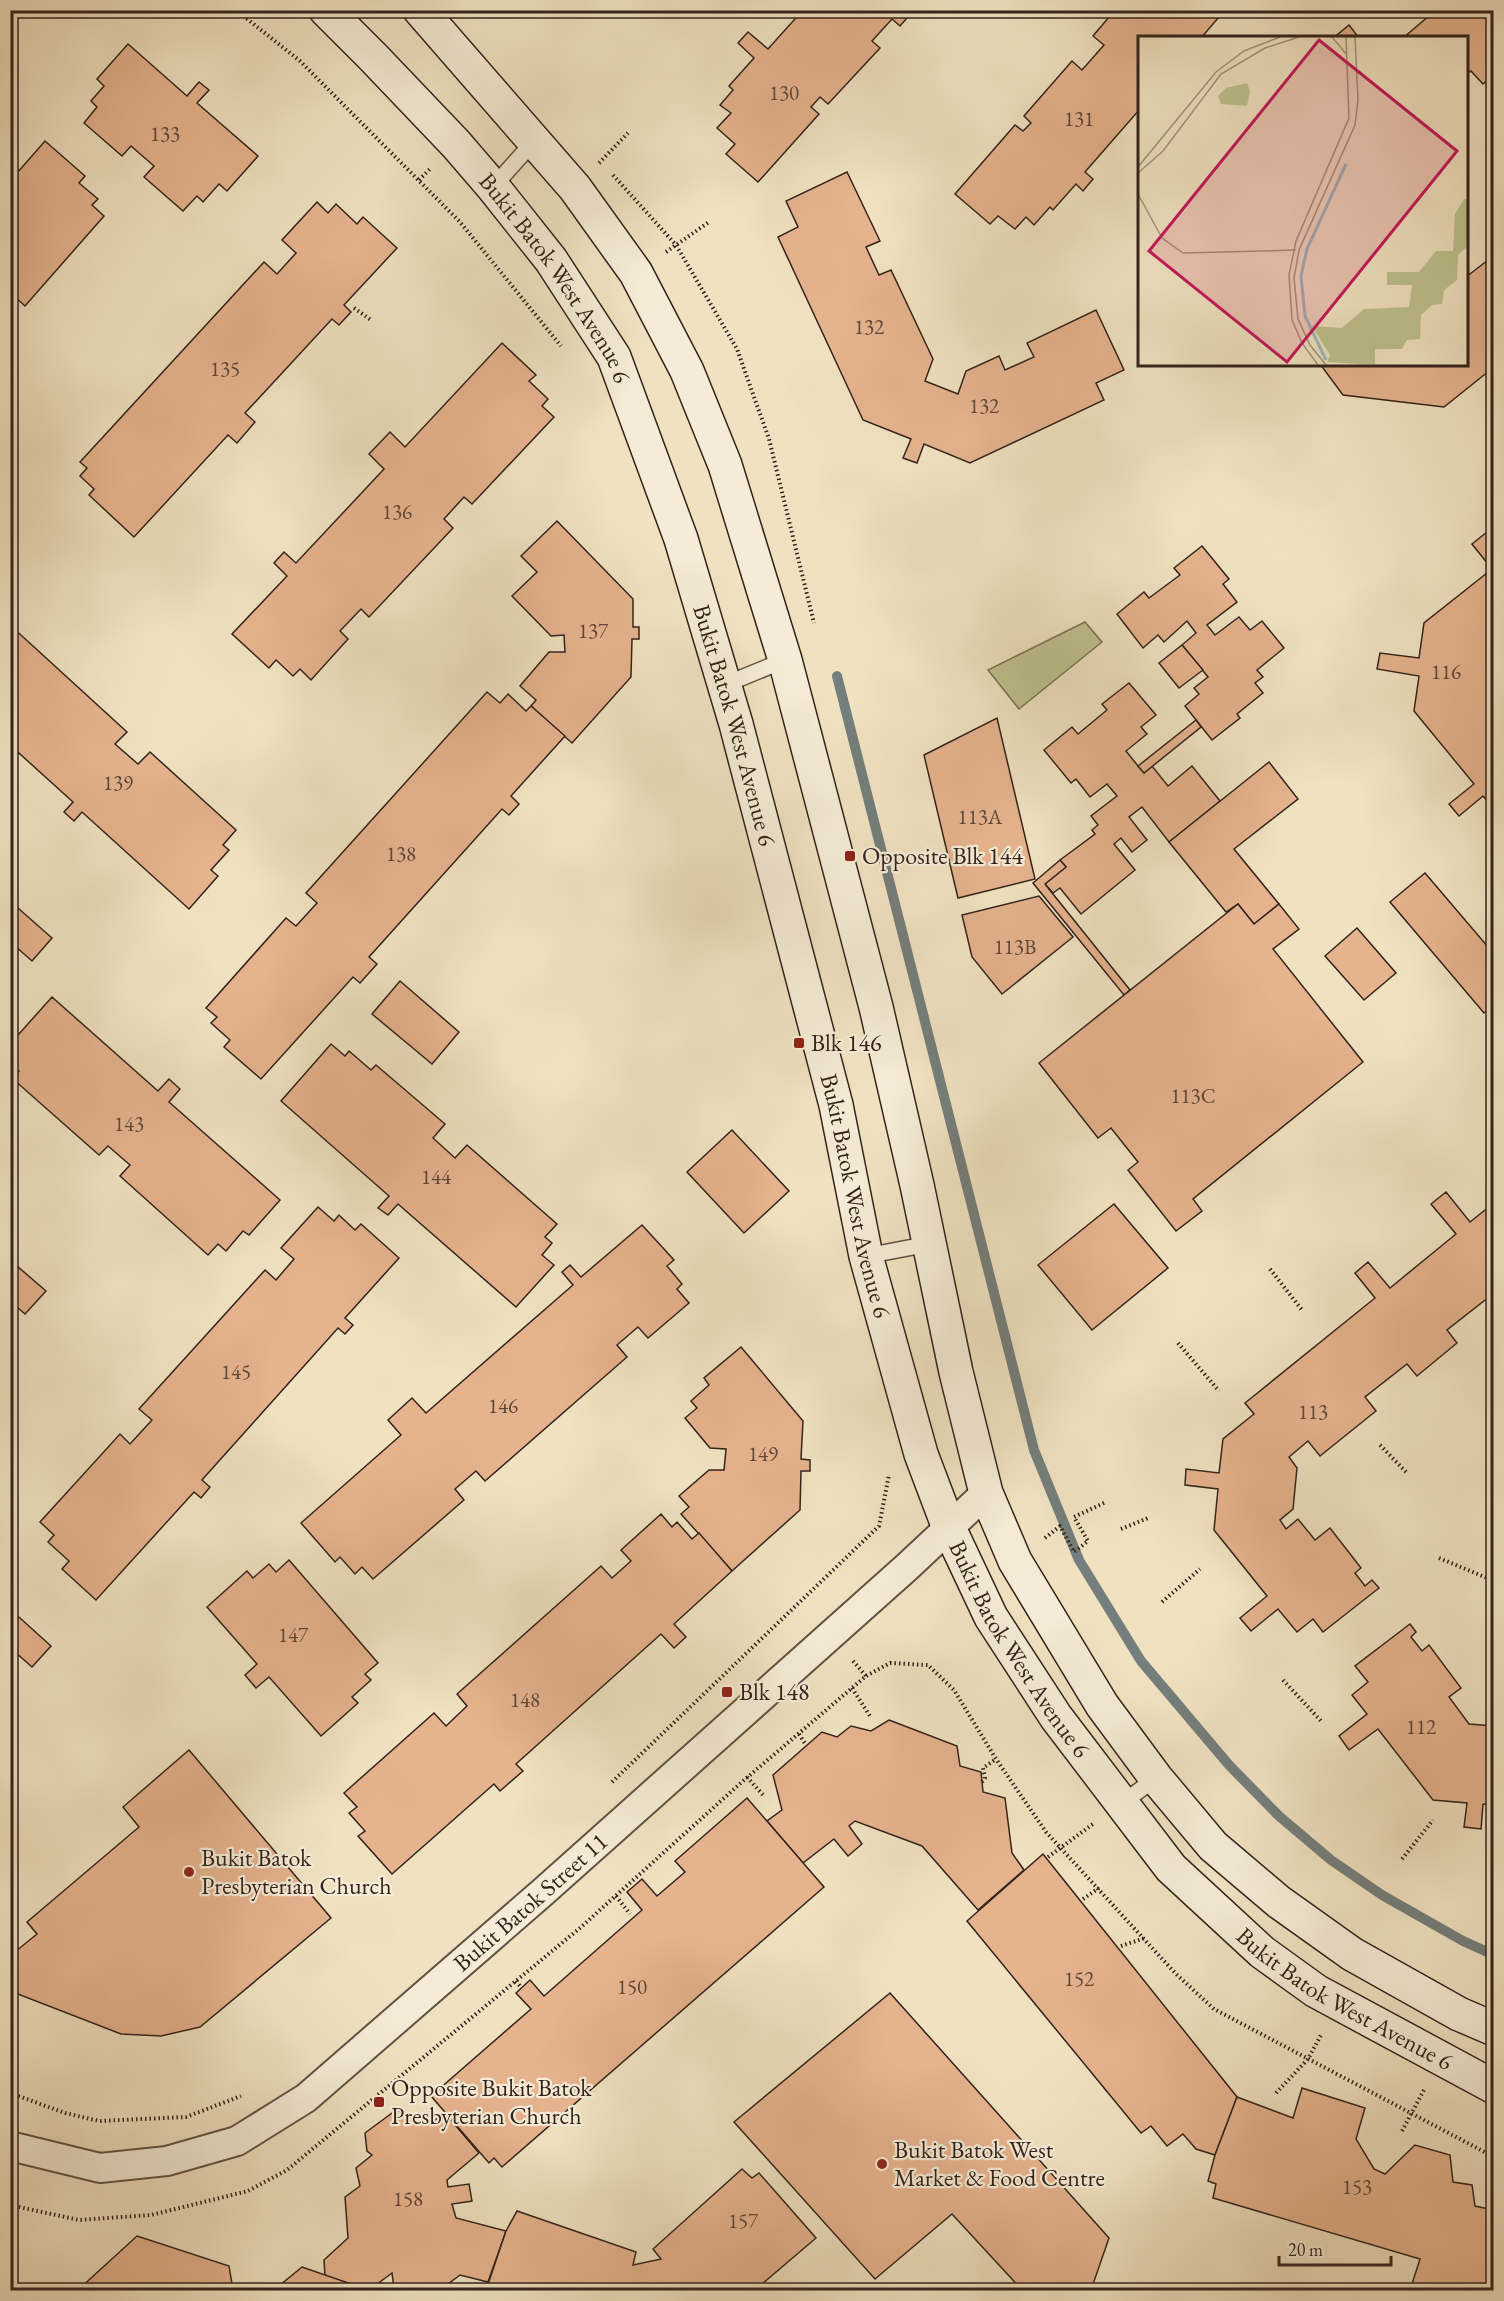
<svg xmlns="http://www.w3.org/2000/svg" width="1504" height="2301" font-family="'EB Garamond',serif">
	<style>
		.green { fill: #bec28f; stroke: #787255; stroke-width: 1.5 }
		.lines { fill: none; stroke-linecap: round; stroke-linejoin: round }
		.stream { stroke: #747e7c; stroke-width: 10 }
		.building { fill: #e5b38e; stroke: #33231b; stroke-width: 1.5 }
		.service-casing { stroke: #625344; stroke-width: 18 }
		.minor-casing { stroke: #625344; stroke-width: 32 }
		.secondary-casing { stroke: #33231b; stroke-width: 36 }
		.path { stroke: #33231b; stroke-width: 4; stroke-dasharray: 1.5 3; stroke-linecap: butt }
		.service { stroke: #f5ecd7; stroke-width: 15 }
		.minor { stroke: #f5ecd7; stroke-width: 28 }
		.secondary { stroke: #f5ecd7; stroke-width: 33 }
		.poi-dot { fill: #8f2418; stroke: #f5ecd7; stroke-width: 2 }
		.labels { text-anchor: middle; stroke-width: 4.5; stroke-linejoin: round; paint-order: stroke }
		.number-label { font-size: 21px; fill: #604738 }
		.street-label { font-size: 24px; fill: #33231b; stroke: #f5ecd7 }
		.poi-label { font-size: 24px; fill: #33231b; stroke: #f5ecd7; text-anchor: start }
		.inset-river { fill: none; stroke: #9fbbbd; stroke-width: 3 }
		.inset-road { fill: none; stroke: #a4967f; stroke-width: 1.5 }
		.view { fill: #c2185b; fill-opacity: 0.15; stroke: #c2185b; stroke-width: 3 }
		.inset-edge { fill: none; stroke: #33231b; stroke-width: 3 }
	</style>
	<rect width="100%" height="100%" fill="#f0e2c1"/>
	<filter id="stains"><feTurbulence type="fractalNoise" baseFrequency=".00333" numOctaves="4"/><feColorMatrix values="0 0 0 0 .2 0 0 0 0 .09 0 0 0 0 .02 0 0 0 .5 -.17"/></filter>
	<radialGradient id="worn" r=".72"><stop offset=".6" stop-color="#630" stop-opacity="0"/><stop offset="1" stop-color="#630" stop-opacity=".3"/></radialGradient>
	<polygon class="green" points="1085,622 1102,642 1019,709 988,670"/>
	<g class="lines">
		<polyline class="stream" points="837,676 1034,1450 1079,1560 1141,1661 1229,1765 1279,1816 1331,1860 1382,1895 1463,1941 1494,1955"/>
	</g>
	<g class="building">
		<polygon points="803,10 914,10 900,26 892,19 872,41 880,48 828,104 820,97 811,107 819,114 758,182 726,154 735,144 717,128 731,113 720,105 733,90 729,86 754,58 738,43 748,32 768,49"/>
		<polygon points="1115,10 1225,10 1201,38 1140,38 1140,109 1085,172 1093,179 1083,191 1076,184 1053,210 1050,207 1034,225 1026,217 1015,229 998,216 990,224 955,194 1015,125 1023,131 1031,123 1024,116 1072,61 1082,70 1104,45 1093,36"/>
		<polygon points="1436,10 1494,10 1494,75 1483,84 1471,71 1466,74 1466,38 1403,38"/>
		<polygon points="1349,25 1359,38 1339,38 1337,35"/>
		<polygon points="128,44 187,96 199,82 209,90 197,103 258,156 227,191 219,184 203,202 197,196 183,211 144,177 154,166 131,146 122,156 84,123 97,107 91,101 104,86 97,79"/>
		<polygon points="45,141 85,176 79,183 98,199 92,205 104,216 25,306 13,295 10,298 10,181"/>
		<polygon points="847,172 880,241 866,247 879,275 891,270 933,359 925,381 958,394 966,371 999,356 1005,370 1034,357 1027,343 1096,310 1124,370 1096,383 1104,400 970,463 924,444 917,463 903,458 911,439 863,420 778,237 798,227 786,201"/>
		<polygon points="317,202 328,213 336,204 357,224 363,217 397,248 344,305 351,312 339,325 332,319 245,413 255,422 237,443 228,435 134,537 89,495 94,489 80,476 87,468 80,462 264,262 277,274 296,253 282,240"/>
		<polygon points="1492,257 1494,259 1494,367 1444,407 1343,395 1320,364 1466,364 1466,277"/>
		<polygon points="502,343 536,375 529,381 548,399 542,406 554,417 472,504 464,497 444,519 453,528 369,617 361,609 340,631 348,639 311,680 300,669 293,676 276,660 269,668 232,634 287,576 274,563 284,552 296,563 384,469 369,454 390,432 405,447"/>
		<polygon points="557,521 633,599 633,627 639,627 639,639 632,639 631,677 572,743 531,706 536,700 520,686 549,652 565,652 564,635 551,636 512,596 537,572 521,556"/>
		<polygon points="1487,532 1494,540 1494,809 1483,796 1459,816 1449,804 1474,784 1414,711 1419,676 1377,669 1380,653 1419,658 1424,623 1492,569 1472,544"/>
		<polygon points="1202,546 1229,579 1223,584 1237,602 1207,625 1215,635 1239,617 1250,630 1262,621 1284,648 1257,670 1263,677 1255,683 1263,693 1237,714 1240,718 1212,740 1185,706 1199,694 1194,688 1208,677 1182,645 1196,633 1187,621 1164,642 1158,635 1143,648 1117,614 1144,592 1149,598 1180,575 1174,568"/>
		<polygon points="10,625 127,732 115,744 138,764 150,752 236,830 223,845 229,850 211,870 218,876 189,909 82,812 74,821 64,812 73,802 10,745"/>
		<polygon points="1182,645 1203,670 1179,688 1159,663"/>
		<polygon points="1129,683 1156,715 1141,727 1147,734 1126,751 1138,766 1144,773 1152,766 1168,786 1192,766 1220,801 1169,842 1142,807 1129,817 1147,840 1132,852 1121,838 1114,844 1135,870 1081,914 1060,888 1053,893 1045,884 1066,867 1060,860 1095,834 1092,830 1098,825 1091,816 1117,796 1107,784 1090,797 1076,779 1071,783 1044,750 1072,727 1078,734 1107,710 1102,704"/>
		<polygon points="487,692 500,703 508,694 526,711 531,706 565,736 511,796 519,804 509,815 502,809 369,957 377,964 360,983 353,977 261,1079 224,1047 230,1040 211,1023 217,1017 206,1008 286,918 296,926 317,903 306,893"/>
		<polygon points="997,718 1035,879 958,898 924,755"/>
		<polygon points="1196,720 1201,727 1144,773 1138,766"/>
		<polygon points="1269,762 1298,799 1234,849 1279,904 1254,924 1238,904 1226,912 1169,842"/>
		<polygon points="1060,860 1066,867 1045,884 1130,990 1124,995 1033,883"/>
		<polygon points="1425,873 1494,954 1494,1005 1484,1013 1390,902"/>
		<polygon points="1039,896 1073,937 1002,994 972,957 962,915"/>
		<polygon points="10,901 52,938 32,961 15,946 10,951"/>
		<polygon points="1238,904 1254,924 1279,904 1299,929 1273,949 1363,1062 1193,1199 1202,1211 1176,1231 1128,1170 1138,1162 1111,1128 1098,1138 1039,1063"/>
		<polygon points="1357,928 1396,973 1364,1000 1325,956"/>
		<polygon points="400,981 459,1032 432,1064 372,1014"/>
		<polygon points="52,997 158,1091 169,1079 180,1089 169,1102 280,1200 249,1235 243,1231 226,1251 218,1244 208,1255 120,1176 130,1165 108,1146 99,1155 13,1079 19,1071 10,1063 10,1058 16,1051 10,1044"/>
		<polygon points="331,1044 345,1056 349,1051 371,1070 376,1065 445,1124 433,1138 455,1158 467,1145 557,1224 545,1237 552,1243 542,1255 554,1265 516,1307 398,1204 388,1215 378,1208 389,1196 281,1101"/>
		<polygon points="732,1130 789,1191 744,1233 687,1172"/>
		<polygon points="1446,1192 1470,1222 1490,1206 1494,1211 1494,1303 1489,1297 1447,1330 1457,1343 1417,1376 1407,1364 1365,1397 1376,1411 1320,1456 1308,1441 1289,1457 1297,1468 1293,1509 1280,1520 1286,1529 1298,1519 1315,1540 1330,1528 1361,1568 1355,1573 1365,1586 1372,1580 1379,1588 1323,1632 1313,1619 1297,1632 1278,1609 1251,1631 1240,1618 1267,1596 1214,1530 1218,1489 1185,1485 1186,1469 1219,1473 1223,1439 1254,1414 1245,1403 1375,1298 1355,1273 1368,1262 1390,1288 1456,1234 1431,1204"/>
		<polygon points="1114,1204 1168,1268 1092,1330 1038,1265"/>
		<polygon points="318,1207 334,1221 339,1215 355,1230 361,1224 399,1258 345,1318 353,1325 345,1334 338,1328 202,1480 210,1487 201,1498 194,1492 96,1600 62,1569 69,1561 48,1542 54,1535 40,1522 120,1434 130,1444 152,1420 139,1409 265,1270 276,1280 294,1259 281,1248"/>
		<polygon points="642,1225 674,1260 667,1266 682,1284 677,1289 689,1303 648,1338 638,1327 617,1345 627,1357 485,1481 476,1471 455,1489 464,1500 373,1579 362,1567 355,1574 340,1557 335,1562 301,1523 401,1435 388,1420 412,1398 426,1413 573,1285 562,1272 570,1265 581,1277"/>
		<polygon points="10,1260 46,1291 25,1314 10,1301"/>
		<polygon points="741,1347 803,1421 801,1459 810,1460 810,1471 801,1471 800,1510 732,1571 681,1514 689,1507 679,1496 709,1470 724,1470 726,1449 710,1448 685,1418 697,1408 691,1401 709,1385 704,1378"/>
		<polygon points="661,1514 672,1527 677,1522 692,1539 699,1533 732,1571 674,1624 686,1637 674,1648 661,1634 516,1764 523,1771 500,1791 494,1784 392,1874 358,1836 365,1831 349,1813 357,1807 344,1793 434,1713 446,1726 467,1706 457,1694 601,1566 612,1578 631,1561 621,1550"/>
		<polygon points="289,1560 378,1663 365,1674 371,1680 352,1697 358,1703 321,1736 269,1677 256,1688 245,1675 257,1664 207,1607 247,1571 253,1578 269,1564 276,1572"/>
		<polygon points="10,1609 51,1646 32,1667 15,1652 10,1657"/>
		<polygon points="1410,1624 1416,1632 1411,1637 1422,1651 1429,1645 1461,1688 1449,1697 1469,1724 1494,1726 1494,1805 1483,1804 1481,1829 1464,1827 1467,1803 1433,1800 1378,1729 1349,1750 1339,1736 1367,1714 1352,1695 1368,1682 1355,1666"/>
		<polygon points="889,1720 957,1746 960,1766 981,1772 983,1792 1005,1798 1012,1853 1024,1870 978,1910 922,1846 855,1821 849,1826 862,1844 848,1856 834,1839 803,1863 767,1821 782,1810 773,1775 822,1732 837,1737 851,1726 871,1731"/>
		<polygon points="189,1750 331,1918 200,2027 161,2036 121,2034 10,1991 10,1956 37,1934 27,1922 139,1827 123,1807"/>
		<polygon points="747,1798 824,1887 502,2167 494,2158 489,2163 431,2096 531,2009 516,1993 530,1980 544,1996 642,1910 627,1892 642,1879 657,1896 685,1872 675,1861"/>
		<polygon points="1043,1854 1237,2097 1215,2155 1196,2149 1183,2134 1167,2146 1151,2126 1141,2133 967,1921"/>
		<polygon points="890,1993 1109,2238 1091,2290 1022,2290 952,2214 875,2279 734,2122"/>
		<polygon points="1302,2088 1365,2108 1356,2139 1374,2169 1385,2174 1415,2145 1450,2155 1453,2182 1472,2185 1475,2206 1494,2210 1494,2290 1410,2290 1420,2259 1213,2198 1216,2184 1208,2181 1215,2155 1237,2097 1293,2118"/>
		<polygon points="396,2110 431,2124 444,2112 479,2153 447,2180 448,2187 469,2184 472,2201 452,2204 456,2218 506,2231 488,2282 460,2275 440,2290 400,2290 394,2289 392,2273 369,2290 325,2276 324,2260 348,2238 345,2197 360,2186 356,2168 372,2155 367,2151 365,2133"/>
		<polygon points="742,2169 752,2178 759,2173 816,2238 755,2290 486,2290 506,2231 517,2211 636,2252 633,2265 661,2259 653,2249"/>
		<polygon points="137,2236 229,2266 233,2290 78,2290"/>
		<polygon points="302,2267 360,2287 361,2290 274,2290"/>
		<polygon points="841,2284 862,2290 833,2290"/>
	</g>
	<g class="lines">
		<g class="service-casing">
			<g id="service">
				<polyline points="493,187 535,140"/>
				<polyline points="724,685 785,660"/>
				<polyline points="866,1256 929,1244"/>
				<polyline points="1121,1804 1156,1778"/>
			</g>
		</g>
		<g class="minor-casing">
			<g id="minor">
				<path id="s1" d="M10,2146L100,2168L167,2161L237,2141L306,2098L543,1892L907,1567L986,1493"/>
			</g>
		</g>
		<g class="secondary-casing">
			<g id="secondary">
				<path id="s2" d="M326,10L373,57L456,144L493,187L551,260L614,357L681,539L736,724L836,1105L866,1256L921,1454L949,1528L991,1617L1056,1717L1171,1868L1262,1952L1316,1991L1494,2087"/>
				<polyline points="420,10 575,188 636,273 687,371 725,465 785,660 876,1007 917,1185 956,1372 986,1493 1015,1561 1102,1705 1156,1778 1213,1846 1279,1902 1352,1954 1459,2014 1494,2029"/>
			</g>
		</g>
		<g class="path">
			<polyline points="236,10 300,61 460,222 561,346"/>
			<polyline points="599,163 628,133"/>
			<polyline points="613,175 676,245 737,349 769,439 814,623"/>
			<polyline points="419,180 431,168"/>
			<polyline points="666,252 709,222"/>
			<polyline points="354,308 371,320"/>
			<polyline points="1270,1269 1302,1310"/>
			<polyline points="1178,1343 1219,1391"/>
			<polyline points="1380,1445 1406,1472"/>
			<polyline points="1121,1529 1148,1518"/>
			<polyline points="1045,1538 1060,1526 1074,1552 1088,1541 1074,1517 1106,1502"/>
			<polyline points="1439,1558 1492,1580"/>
			<polyline points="1162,1602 1200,1569"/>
			<polyline points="853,1661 866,1676"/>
			<polyline points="1283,1680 1322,1722"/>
			<polyline points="852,1688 870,1716"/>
			<polyline points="799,1734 806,1745"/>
			<polyline points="747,1777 763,1795"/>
			<polyline points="612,1782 879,1526 889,1475"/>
			<polyline points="982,1782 985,1778 983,1768 996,1759"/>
			<polyline points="1048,1857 1093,1824"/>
			<polyline points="1402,1859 1433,1820"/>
			<polyline points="616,1896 630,1914"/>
			<polyline points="1083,1899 1099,1888"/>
			<polyline points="1121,1946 1145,1938"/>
			<polyline points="516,1981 520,1986"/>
			<polyline points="10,2093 65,2113 99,2121 186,2117 241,2096"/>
			<polyline points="1276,2093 1308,2059 1321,2035"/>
			<polyline points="1402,2131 1425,2088"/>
			<polyline points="10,2205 79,2220 151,2215 248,2191 287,2170 580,1928 743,1781 852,1688 866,1676 890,1663 928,1665 954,1690 996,1759 1046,1832 1176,1974 1214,2009 1494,2157"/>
		</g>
		<use href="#service" class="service"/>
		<use href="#minor" class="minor"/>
		<use href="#secondary" class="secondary"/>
	</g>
	<g class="poi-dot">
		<rect x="844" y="850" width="12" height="12" rx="3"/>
		<rect x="793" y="1037" width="12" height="12" rx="3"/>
		<rect x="721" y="1686" width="12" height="12" rx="3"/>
		<circle cx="189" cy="1872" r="6"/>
		<rect x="373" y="2096" width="12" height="12" rx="3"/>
		<circle cx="882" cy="2164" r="6"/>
	</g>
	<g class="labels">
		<g class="number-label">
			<text x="784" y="100">130</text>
			<text x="1079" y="126">131</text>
			<text x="165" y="141">133</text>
			<text x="869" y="334">132</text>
			<text x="225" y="376">135</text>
			<text x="984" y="413">132</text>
			<text x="397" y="519">136</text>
			<text x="593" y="638">137</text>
			<text x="1446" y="679">116</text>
			<text x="118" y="790">139</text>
			<text x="980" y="824">113A</text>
			<text x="401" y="861">138</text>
			<text x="1015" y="954">113B</text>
			<text x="1193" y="1103">113C</text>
			<text x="129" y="1131">143</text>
			<text x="436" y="1184">144</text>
			<text x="236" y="1379">145</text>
			<text x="503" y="1413">146</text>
			<text x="1313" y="1419">113</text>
			<text x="763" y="1461">149</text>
			<text x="293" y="1642">147</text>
			<text x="525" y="1707">148</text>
			<text x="1421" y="1734">112</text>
			<text x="1079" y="1986">152</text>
			<text x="632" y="1994">150</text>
			<text x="1357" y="2194">153</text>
			<text x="408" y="2206">158</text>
			<text x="743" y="2228">157</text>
		</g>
		<g class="street-label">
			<text dy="8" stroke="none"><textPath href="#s2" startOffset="354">Bukit Batok West Avenue 6</textPath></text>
			<text dy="8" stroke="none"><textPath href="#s2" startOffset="840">Bukit Batok West Avenue 6</textPath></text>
			<text dy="8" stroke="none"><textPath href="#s2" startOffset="1326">Bukit Batok West Avenue 6</textPath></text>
			<text dy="8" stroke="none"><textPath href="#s2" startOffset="1812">Bukit Batok West Avenue 6</textPath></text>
			<text dy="8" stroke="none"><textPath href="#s1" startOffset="612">Bukit Batok Street 11</textPath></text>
			<text dy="8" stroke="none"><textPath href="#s2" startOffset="2298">Bukit Batok West Avenue 6</textPath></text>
		</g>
		<g class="poi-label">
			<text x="862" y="864">Opposite Blk 144</text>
			<text x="811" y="1051">Blk 146</text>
			<text x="739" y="1700">Blk 148</text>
			<text x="201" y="1866">Bukit Batok<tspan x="201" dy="28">Presbyterian Church</tspan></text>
			<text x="391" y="2096">Opposite Bukit Batok<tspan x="391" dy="28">Presbyterian Church</tspan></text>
			<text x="894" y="2158">Bukit Batok West<tspan x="894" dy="28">Market &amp; Food Centre</tspan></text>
		</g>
	</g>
	<g transform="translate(1138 36)">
		<rect width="330" height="330" fill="#f0e2c1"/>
		<path d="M109,47L112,55L109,70L83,68L80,60L88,52ZM326,163H330V210L320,219L319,244L306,254L304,268L294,269L283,279L282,303L269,304L264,313H237V329L189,326L192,319L174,290L204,292L226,273L271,271L274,249H249V236H281L298,215H315L317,178Z" fill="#bec28f"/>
		<path class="inset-river" d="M188,324L167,280L163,240L169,213L208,128"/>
		<path class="inset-road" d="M194,1L209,19M0,131L78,36L106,15L142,1M0,137L25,115L83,38L127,12L161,1M0,158L24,202L45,217L158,214M180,329L164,307L154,284L151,239L158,205L211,82L208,1M188,329L172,309L160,283L156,242L161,214L217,89L220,64L217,1"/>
		<path class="view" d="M181,4L319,115L149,326L11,215Z"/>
		<rect width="330" height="330" class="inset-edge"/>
	</g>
	<rect width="1504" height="2301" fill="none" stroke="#f0e2c1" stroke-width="36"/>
	<rect x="12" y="12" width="1480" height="2277" fill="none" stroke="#33231b" stroke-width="3"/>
	<rect x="18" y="18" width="1468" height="2265" fill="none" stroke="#33231b" stroke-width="1.5"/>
	<path d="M1279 2256v9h112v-9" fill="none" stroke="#33231b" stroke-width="3"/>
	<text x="1288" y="2256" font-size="18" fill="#33231b" stroke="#f5ecd7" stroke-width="4.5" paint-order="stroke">20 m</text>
	<rect width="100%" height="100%" filter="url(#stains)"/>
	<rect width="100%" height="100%" fill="url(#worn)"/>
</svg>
